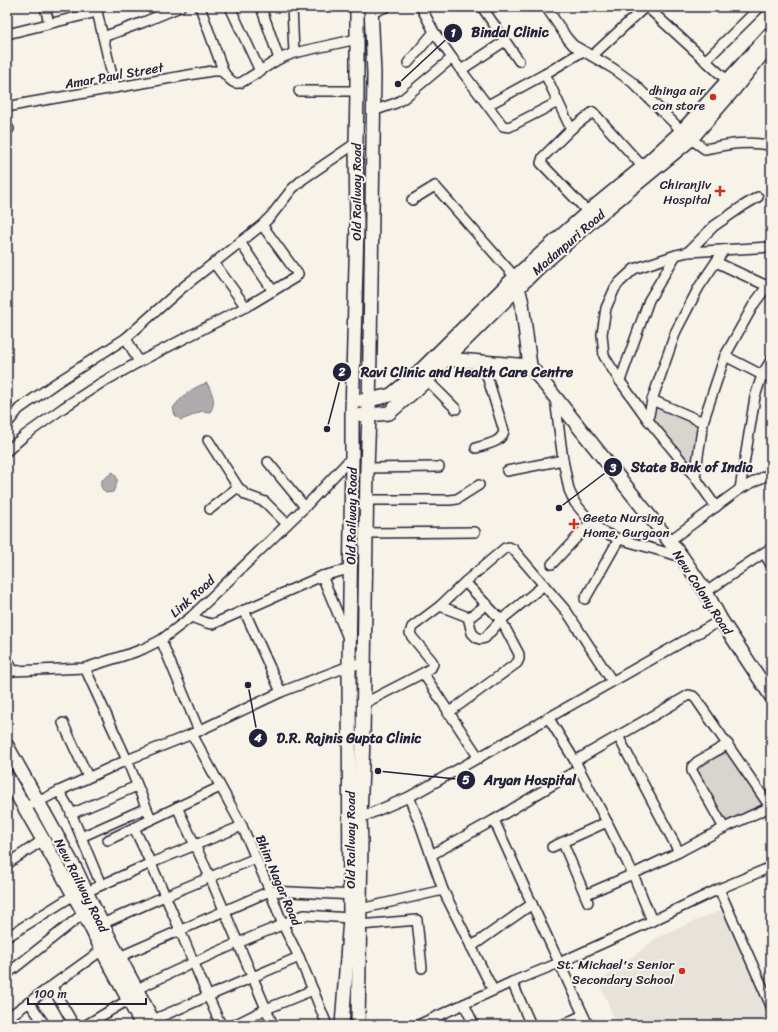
<svg xmlns="http://www.w3.org/2000/svg" width="778" height="1032" font-family="Sriracha,sans-serif">
	<style>
		.built { fill: #e7e3db }
		.green { fill: #d8d5cf; stroke: #7d7c85 }
		.water { fill: #aeabad; stroke: #76747f }
		.lines { fill: none; stroke-linecap: round; stroke-linejoin: round }
		.street-casing { stroke: #22223b; stroke-width: 12 }
		.secondary-casing { stroke: #22223b; stroke-width: 16 }
		.street { stroke: #f7f3e8; stroke-width: 9 }
		.secondary { stroke: #f7f3e8; stroke-width: 13 }
		.poi-dot { fill: #c8321e; stroke: #f7f3e8; stroke-width: 1.5 }
		.labels { text-anchor: middle; stroke-width: 4; stroke-linejoin: round; paint-order: stroke }
		.street-label { font-size: 13px; fill: #22223b; stroke: #f7f3e8 }
		.poi-label { font-size: 13px; fill: #22223b; stroke: #f7f3e8; text-anchor: end }
		.leader { fill: none; stroke: #22223b; stroke-width: 1.5 }
		.callout-dot { fill: #22223b; stroke: #f7f3e8; stroke-width: 1.5 }
		.mark-label { font-size: 12px; text-anchor: middle; font-weight: bold; fill: #fff }
		.callout-label { font-size: 14px; text-anchor: middle; font-weight: bold; fill: #22223b; stroke: #f7f3e8; stroke-width: 4; stroke-linejoin: round; paint-order: stroke }
	</style>
	<rect width="100%" height="100%" fill="#f7f3e8"/>
	<filter id="ink" filterUnits="userSpaceOnUse"><feTurbulence type="fractalNoise" baseFrequency=".025" numOctaves="2"/><feDisplacementMap in="SourceGraphic" scale="8" xChannelSelector="R" yChannelSelector="G"/><feConvolveMatrix kernelMatrix="1 2 1 2 8 2 1 2 1" color-interpolation-filters="sRGB"/></filter>
	<g filter="url(#ink)">
		<polygon class="built" points="724,909 771,1017 771,1025 617,1025 599,982 658,937"/>
		<g class="green">
			<polygon points="655,407 697,425 693,466 652,418"/>
			<polygon points="728,752 764,807 727,824 695,767"/>
		</g>
		<g class="water">
			<path d="M207,383C212,393 217,402 210,412L202,411L189,417L181,420L175,415L173,408C181,397 194,386 207,383Z"/>
			<path d="M113,472C120,480 117,483 113,492L106,493C102,489 100,487 101,481Z"/>
		</g>
		<g class="lines">
			<g class="street-casing">
				<g id="street">
					<polyline points="45,7 49,23"/>
					<polyline points="96,7 115,88"/>
					<path d="M200,7L224,73C229,79 234,86 242,82L279,59L294,53L357,39"/>
					<polyline points="230,7 260,71"/>
					<polyline points="261,7 279,59"/>
					<polyline points="292,7 294,53"/>
					<polyline points="421,7 434,32 452,58 503,126 509,127 558,102"/>
					<polyline points="482,7 519,61"/>
					<path d="M546,7L567,38L573,45L614,69L632,82L682,131L691,139L705,149C726,145 749,140 771,146"/>
					<polyline points="647,7 731,84"/>
					<polyline points="371,13 386,7"/>
					<polyline points="7,34 97,12"/>
					<polyline points="103,37 144,22 180,7"/>
					<polyline points="592,56 645,7"/>
					<polyline points="705,61 760,7"/>
					<polyline points="408,63 434,32"/>
					<polyline points="461,70 505,41"/>
					<polyline points="545,74 571,129"/>
					<polyline points="299,91 357,91"/>
					<polyline points="488,105 545,74 583,51"/>
					<polyline points="7,107 27,103 212,71 220,71 224,73"/>
					<polyline points="373,111 396,103 404,98 452,58"/>
					<polyline points="7,129 9,129"/>
					<polyline points="412,200 435,186 515,277"/>
					<polyline points="588,212 541,163 543,157 571,129 593,112 643,167"/>
					<polyline points="240,242 273,291"/>
					<polyline points="688,252 714,226 743,206 758,197"/>
					<polyline points="716,262 767,286"/>
					<polyline points="214,263 246,307"/>
					<polyline points="126,338 139,362"/>
					<polyline points="725,356 762,375 771,378"/>
					<polyline points="427,380 456,409"/>
					<polyline points="620,381 649,300 676,255"/>
					<polyline points="555,398 563,460 569,490 575,503 591,522 603,532 619,539 682,557"/>
					<polyline points="652,400 703,422"/>
					<polyline points="648,420 652,400 676,331 699,287 724,250"/>
					<polyline points="7,424 19,409 56,383 126,338 182,288 262,225 271,216 292,189 303,179 356,143"/>
					<polyline points="208,440 238,487 246,495 265,502 287,524"/>
					<path d="M476,448C487,444 501,443 504,431L483,363"/>
					<polyline points="7,451 24,436 63,408 101,383 139,362 251,304 296,277 298,274 297,273 262,225"/>
					<polyline points="268,462 305,507"/>
					<polyline points="367,468 439,467"/>
					<polyline points="507,471 563,460"/>
					<polyline points="695,477 648,420 620,381 604,356 602,334 606,308 615,288 620,282 634,269 676,255 688,252 771,247"/>
					<polyline points="740,489 755,397 762,375 771,360"/>
					<polyline points="366,500 450,500 457,499 479,485"/>
					<polyline points="716,507 695,477 703,422 725,356 754,304 771,281"/>
					<polyline points="210,509 238,487"/>
					<polyline points="366,533 475,532"/>
					<polyline points="669,541 740,489 771,473"/>
					<polyline points="764,553 771,565"/>
					<polyline points="552,564 591,522"/>
					<polyline points="322,576 348,638"/>
					<polyline points="706,592 771,548"/>
					<polyline points="585,599 619,539"/>
					<polyline points="440,606 468,617 473,615 487,604"/>
					<polyline points="244,610 281,692"/>
					<polyline points="191,617 207,623 213,624 322,576 350,569"/>
					<polyline points="468,617 472,633 477,638 480,639 485,638 501,620 544,585"/>
					<polyline points="161,640 199,731"/>
					<polyline points="7,658 13,671"/>
					<polyline points="85,668 127,760 151,819"/>
					<polyline points="7,673 13,671 85,668 132,653 143,649 161,640 191,617 305,507 352,457"/>
					<polyline points="423,673 479,758"/>
					<polyline points="363,704 423,673 431,668 433,664 432,661 412,637 410,633 412,627 440,606 465,582 505,548 509,547 513,549 567,612 612,681"/>
					<polyline points="448,713 517,663 519,659 519,654 501,620 465,582"/>
					<polyline points="548,717 575,761 607,822 633,874 652,921"/>
					<polyline points="63,723 88,777"/>
					<polyline points="192,734 242,826 270,891 283,925 299,957 313,990 327,1025"/>
					<polyline points="618,736 679,852"/>
					<polyline points="575,761 689,695 693,696 696,699 771,808"/>
					<polyline points="59,791 69,808 101,885"/>
					<polyline points="409,797 420,824 443,890 493,990"/>
					<polyline points="24,807 38,802 59,791 127,760 192,734 281,692 349,666 364,663"/>
					<polyline points="177,807 210,877 273,1025"/>
					<polyline points="71,814 137,786"/>
					<polyline points="360,818 409,797 721,620"/>
					<polyline points="494,820 532,904 588,1025"/>
					<path d="M134,828C166,892 191,960 221,1025"/>
					<polyline points="724,828 692,771 692,767 697,762 728,744"/>
					<polyline points="81,837 146,808"/>
					<polyline points="108,840 220,787"/>
					<polyline points="563,843 588,902"/>
					<polyline points="552,847 607,822"/>
					<polyline points="431,855 494,820 579,769"/>
					<polyline points="7,864 43,840"/>
					<polyline points="719,889 771,1006"/>
					<polyline points="86,892 151,863 242,826"/>
					<polyline points="585,895 633,874 679,852 724,828 770,807"/>
					<polyline points="360,909 443,890"/>
					<polyline points="102,924 165,896 256,858"/>
					<polyline points="360,925 417,920 422,968"/>
					<polyline points="7,937 74,895"/>
					<polyline points="471,947 532,904"/>
					<polyline points="119,957 270,891 355,895"/>
					<polyline points="7,974 84,913"/>
					<polyline points="512,982 531,1025"/>
					<polyline points="52,987 74,1025"/>
					<path d="M137,989C181,968 226,947 272,929C283,925 294,917 305,915L350,918"/>
					<polyline points="29,1002 45,1025"/>
					<polyline points="464,1004 474,1025"/>
					<polyline points="7,1018 102,950"/>
					<polyline points="153,1020 299,957"/>
					<polyline points="86,1025 128,1000"/>
					<polyline points="234,1025 266,1009 313,990"/>
					<polyline points="418,1025 512,982 559,963 652,921 719,889 771,867"/>
					<polyline points="562,1025 583,1015"/>
				</g>
			</g>
			<g class="secondary-casing">
				<g id="secondary">
					<polyline points="516,280 522,303 530,366 555,397 682,557 706,592 721,620 771,696"/>
					<polyline points="442,357 446,359 530,366"/>
					<polyline points="361,401 369,400 391,395 418,373 515,277 588,212 643,167 682,131 771,33"/>
					<polyline points="362,415 369,415 389,413 427,380 446,359 538,268 594,219 691,139 735,88 771,43"/>
					<path d="M7,746L77,872C100,924 129,974 155,1025"/>
					<polyline points="7,777 43,840 58,867 84,913 102,950 142,1025"/>
					<polyline points="342,1025 350,918 349,666 352,457 352,415 357,227 356,143 357,91 357,7"/>
					<polyline points="358,1025 361,842 360,818 363,739 367,468 369,415 374,74 371,7"/>
				</g>
			</g>
			<use href="#street" class="street"/>
			<use href="#secondary" class="secondary"/>
		</g>
	</g>
	<g class="poi-dot">
		<circle cx="713" cy="97" r="4"/>
		<path d="M718 185h4v4h4v4h-4v4h-4v-4h-4v-4h4z"/>
		<path d="M572 518h4v4h4v4h-4v4h-4v-4h-4v-4h4z"/>
		<circle cx="682" cy="971" r="4"/>
	</g>
	<g class="labels">
		<g class="street-label">
			<text transform="translate(114 75) rotate(-10)" y="5">Amar Paul Street</text>
			<text transform="translate(356 192) rotate(-90)" y="5">Old Railway Road</text>
			<text transform="translate(568 242) rotate(-41)" y="5">Madanpuri Road</text>
			<text transform="translate(351 516) rotate(-89)" y="5">Old Railway Road</text>
			<text transform="translate(703 592) rotate(57)" y="5">New Colony Road</text>
			<text transform="translate(192 596) rotate(-42)" y="5">Link Road</text>
			<text transform="translate(350 840) rotate(-90)" y="5">Old Railway Road</text>
			<text transform="translate(279 880) rotate(67)" y="5">Bhim Nagar Road</text>
			<text transform="translate(82 885) rotate(63)" y="5">New Railway Road</text>
		</g>
		<g class="poi-label">
			<text x="705" y="95">dhinga air<tspan x="705" dy="15">con store</tspan></text>
			<text x="711" y="189">Chiranjiv<tspan x="711" dy="15">Hospital</tspan></text>
			<text x="583" y="522" text-anchor="start">Geeta Nursing<tspan x="583" dy="15">Home, Gurgaon</tspan></text>
			<text x="674" y="969">St. Michael's Senior<tspan x="674" dy="15">Secondary School</tspan></text>
		</g>
	</g>
	<path class="leader" d="M398 84L453 33M327 429L342 372M559 508L613 467M248 685L258 738M378 771L466 780"/>
	<g class="callout-dot">
		<circle cx="398" cy="84" r="4"/>
		<circle cx="327" cy="429" r="4"/>
		<circle cx="559" cy="508" r="4"/>
		<circle cx="248" cy="685" r="4"/>
		<circle cx="378" cy="771" r="4"/>
		<circle cx="453" cy="33" r="10"/>
		<circle cx="342" cy="372" r="10"/>
		<circle cx="613" cy="467" r="10"/>
		<circle cx="258" cy="738" r="10"/>
		<circle cx="466" cy="780" r="10"/>
	</g>
	<g class="mark-label">
		<text x="453" y="37">1</text>
		<text x="342" y="376">2</text>
		<text x="613" y="472">3</text>
		<text x="258" y="742">4</text>
		<text x="466" y="784">5</text>
	</g>
	<g class="callout-label">
		<text x="510" y="37">Bindal Clinic</text>
		<text x="467" y="377">Ravi Clinic and Health Care Centre</text>
		<text x="692" y="472">State Bank of India</text>
		<text x="349" y="743">D.R. Rajnis Gupta Clinic</text>
		<text x="530" y="785">Aryan Hospital</text>
	</g>
	<rect width="778" height="1032" fill="none" stroke="#f7f3e8" stroke-width="24"/>
	<rect x="12" y="12" width="754" height="1008" fill="none" stroke="#22223b" stroke-width="1.5" filter="url(#ink)"/>
	<path d="M28 998v6h118v-6" fill="none" stroke="#22223b" stroke-width="2"/>
	<text x="34" y="998" font-size="12" fill="#22223b" stroke="#f7f3e8" stroke-width="3" paint-order="stroke">100 m</text>
</svg>
